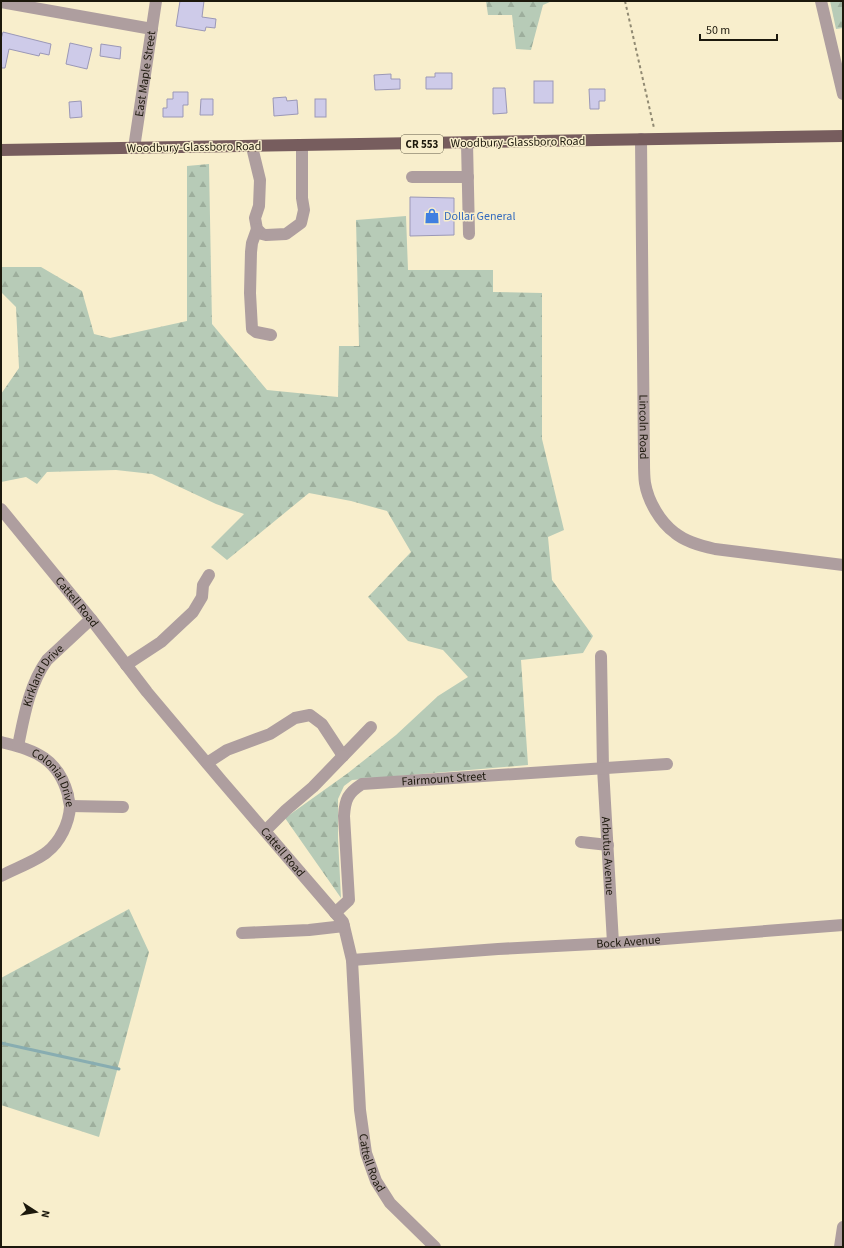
<svg xmlns="http://www.w3.org/2000/svg" width="844" height="1248" font-family="'Source Sans 3',sans-serif">
	<style>
		.forest { fill: url(#forest-firs) }
		.lines { fill: none; stroke-linecap: round; stroke-linejoin: round }
		.stream { stroke: #88adb1; stroke-width: 3 }
		.building { fill: #cecbe9; stroke: #9b98b7 }
		.path { stroke: #908972; stroke-width: 2; stroke-dasharray: 3 3; stroke-linecap: butt }
		.minor { stroke: #ae9e9f; stroke-width: 12 }
		.major { stroke: #775d5e; stroke-width: 12 }
		.labels { text-anchor: middle; stroke-width: 3; stroke-linejoin: round; paint-order: stroke }
		.shield { fill: #f8eecc; stroke: #5e5846; stroke-width: 1 }
		.shield-label { font-size: 11px; font-weight: bold; fill: #1c180c }
		.street-label { font-size: 12px; fill: #1c180c; stroke: #f8eecc }
		.shop-label { font-size: 12px; fill: #366cbe; stroke: #f8eecc; text-anchor: start }
	</style>
	<defs>
		<pattern id="forest-firs" width="22" height="20" patternUnits="userSpaceOnUse"><rect width="22" height="20" fill="#b7cbb7"/><path d="M5 1l3.5 6h-7zM16 11l3.5 6h-7z" fill="#9dae9c"/></pattern>
	</defs>
	<rect width="100%" height="100%" fill="#f8eecc"/>
	<g class="forest">
		<polygon points="486,1 552,1 543,5 531,50 516,49 512,15 488,15"/>
		<polygon points="830,1 843,1 843,28 836,29"/>
		<polygon points="209,164 212,324 267,390 338,397 339,346 359,346 356,220 406,216 408,270 493,270 493,292 542,293 542,439 564,530 548,537 552,580 593,636 583,653 521,660 528,765 352,780 344,786 338,799 338,838 341,898 285,818 348,773 396,735 438,696 468,677 443,650 408,641 368,597 411,552 387,511 351,501 309,493 227,560 211,547 244,514 216,504 152,474 116,470 47,472 37,484 26,477 1,482 1,394 19,368 16,307 1,292 1,267 41,267 82,291 94,334 110,338 187,321 187,166"/>
		<polygon points="129,909 149,952 99,1137 1,1105 1,978"/>
	</g>
	<g class="lines">
		<polyline class="stream" points="1,1043 119,1069"/>
	</g>
	<g class="building">
		<polygon points="180,1 204,1 202,17 216,19 215,28 206,27 205,31 176,26"/>
		<polygon points="3,32 51,44 49,55 40,53 39,56 9,49 5,68 1,68 1,39"/>
		<polygon points="70,43 92,48 87,69 66,64"/>
		<polygon points="101,44 121,47 120,59 100,56"/>
		<polygon points="435,73 452,73 452,89 426,89 426,77 435,77"/>
		<polygon points="391,74 391,79 400,79 400,89 375,90 374,75"/>
		<rect x="534" y="81" width="19" height="22"/>
		<polygon points="493,88 505,88 507,113 493,114"/>
		<polygon points="589,89 605,89 605,101 599,101 599,109 590,109"/>
		<polygon points="173,92 188,92 188,105 183,105 183,117 163,117 163,108 167,108 167,99 173,99"/>
		<polygon points="286,97 287,101 297,100 298,114 274,116 273,98"/>
		<polygon points="201,99 213,99 213,115 200,115"/>
		<rect x="315" y="99" width="11" height="18"/>
		<polygon points="81,101 82,117 70,118 69,102"/>
		<polygon points="410,197 454,198 454,235 410,236"/>
	</g>
	<g class="lines">
		<polyline class="path" points="625,1 654,128"/>
		<g class="minor">
			<polyline points="821,1 843,94"/>
			<polyline points="1,2 152,29"/>
			<path id="s1" d="M641,139L644,461C644,468 644,476 645,483C648,501 660,522 675,533C686,542 701,546 715,549L843,565"/>
			<polyline points="467,143 469,234"/>
			<polyline points="252,147 260,180 259,206 255,218 257,229 262,234 266,235 286,234 301,223 304,210 302,198 302,146"/>
			<path id="s2" d="M134,148L156,1"/>
			<polyline points="412,177 468,177"/>
			<polyline points="257,229 252,243 251,252 250,293 252,329 256,332 271,335"/>
			<path id="s3" d="M1,509L91,619L147,692L221,780L343,922L352,960L360,1110L366,1153L376,1181L390,1203L435,1247"/>
			<path id="s4" d="M601,656L603,768L613,943"/>
			<polyline points="126,665 161,642 193,612 202,597 203,585 209,575"/>
			<path id="s5" d="M1,742C16,746 31,749 44,758C57,767 64,780 68,795C68,799 70,803 70,807C69,823 60,842 47,852C36,861 14,869 1,876"/>
			<path id="s6" d="M18,746C24,717 29,685 47,660L91,619"/>
			<polyline points="207,763 227,750 270,734 295,718 310,715 322,724 343,756 371,727"/>
			<polyline points="70,806 123,807"/>
			<polyline points="265,831 286,810 313,787 343,756"/>
			<polyline points="581,842 608,845"/>
			<path id="s7" d="M335,913L349,900L344,816C345,799 348,793 362,784L667,764"/>
			<polyline points="242,933 309,930 344,926"/>
			<path id="s8" d="M352,960L498,949L613,943L843,925"/>
			<polyline points="840,1247 843,1227"/>
		</g>
		<polyline class="major" points="1,150 843,136"/>
	</g>
	<defs>
		<g id="shop-bare" transform="scale(1.2)"><path d="M-5-2.5h2.3a2.7 3.5 0 0 1 5.4 0H5L5.5 6h-11ZM-1.5-2.5h3a1.5 2.3 0 0 0-3 0Z" fill="#3f7fe0" stroke="#f8eecc" stroke-width="2.5" paint-order="stroke"/></g>
	</defs>
	<g fill-rule="evenodd">
		<use href="#shop-bare" x="432" y="216"/>
	</g>
	<g class="labels">
		<rect class="shield" x="401" y="135" width="42" height="18" rx="3"/>
		<g class="shield-label">
			<text x="422" y="148">CR 553</text>
		</g>
		<g class="street-label">
			<text dy="4" stroke="none"><textPath href="#s2" startOffset="75">East Maple Street</textPath></text>
			<text transform="translate(518 142) rotate(-1)" y="4">Woodbury-Glassboro Road</text>
			<text transform="translate(194 147) rotate(-1)" y="4">Woodbury-Glassboro Road</text>
			<text dy="4" stroke="none"><textPath href="#s1" startOffset="288">Lincoln Road</textPath></text>
			<text dy="4" stroke="none"><textPath href="#s3" startOffset="120">Cattell Road</textPath></text>
			<text dy="4" stroke="none"><textPath href="#s6" startOffset="76">Kirkland Drive</textPath></text>
			<text dy="4" stroke="none"><textPath href="#s7" startOffset="224">Fairmount Street</textPath></text>
			<text dy="4" stroke="none"><textPath href="#s5" startOffset="68">Colonial Drive</textPath></text>
			<text dy="4" stroke="none"><textPath href="#s3" startOffset="444">Cattell Road</textPath></text>
			<text dy="4" stroke="none"><textPath href="#s4" startOffset="200">Arbutus Avenue</textPath></text>
			<text dy="4" stroke="none"><textPath href="#s8" startOffset="277">Bock Avenue</textPath></text>
			<text dy="4" stroke="none"><textPath href="#s3" startOffset="780">Cattell Road</textPath></text>
		</g>
		<g class="shop-label">
			<text x="444" y="220">Dollar General</text>
		</g>
	</g>
	<rect width="844" height="1248" fill="none" stroke="#1c180c" stroke-width="4"/>
	<g transform="translate(36 1212) rotate(102)" stroke="#f8eecc" stroke-width="3" paint-order="stroke">
	<path d="M0-3L7 15L0 10L-7 15Z" fill="#1c180c"/>
	<text y="-6" font-size="11" font-weight="bold" text-anchor="middle" fill="#1c180c">N</text>
	</g>
	<path d="M700 34v6h77v-6" fill="none" stroke="#1c180c" stroke-width="2"/>
	<text x="706" y="34" font-size="12" fill="#1c180c" stroke="#f8eecc" stroke-width="3" paint-order="stroke">50 m</text>
</svg>
